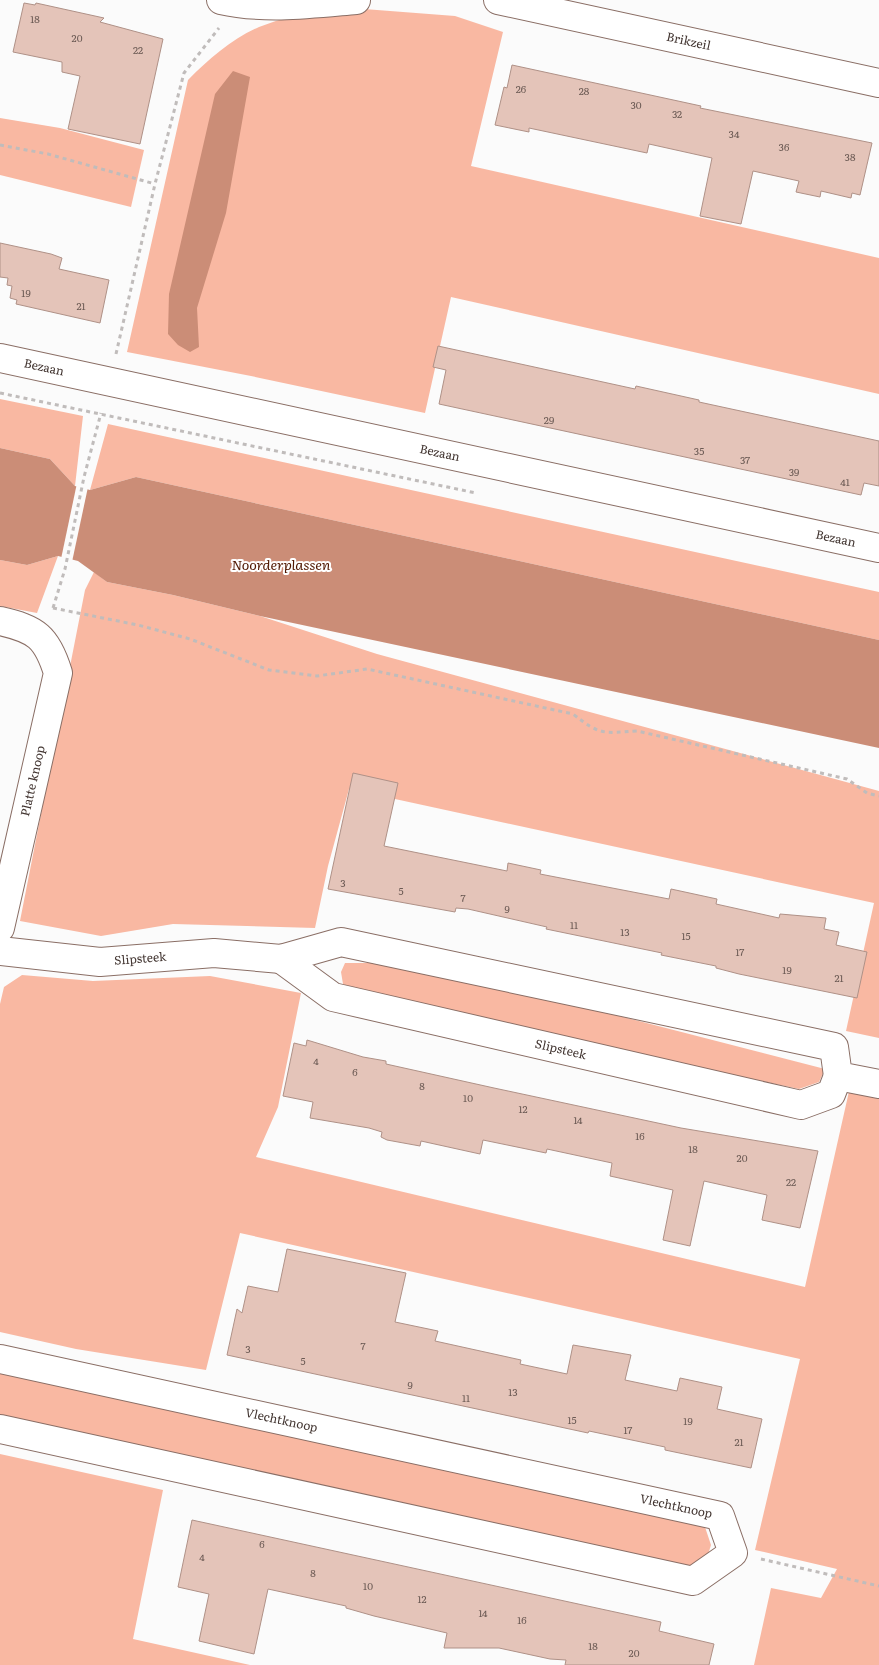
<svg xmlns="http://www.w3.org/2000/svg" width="879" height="1665" font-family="Literata,serif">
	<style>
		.green { fill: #f9b8a2 }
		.water { fill: #cb8d77 }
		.pier { fill: #fbfbfb }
		.building { fill: #e4c4b9; stroke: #af9187 }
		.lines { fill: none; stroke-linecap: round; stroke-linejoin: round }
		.minor-casing { stroke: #8a6e65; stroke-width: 30 }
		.path { stroke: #c0bcbb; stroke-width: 3; stroke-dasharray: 4 4; stroke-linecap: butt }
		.minor { stroke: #fff; stroke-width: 28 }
		.labels { text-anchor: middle; stroke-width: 4; stroke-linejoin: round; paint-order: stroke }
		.number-label { font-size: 10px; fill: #6b5a54 }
		.street-label { font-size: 12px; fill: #433632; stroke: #fff }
		.water-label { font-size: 14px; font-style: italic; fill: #501802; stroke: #fff }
	</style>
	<rect width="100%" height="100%" fill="#fbfbfb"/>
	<g class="green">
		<path d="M325,6L455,16L503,32L471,166L879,258V394L451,297L425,413L251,376L127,352L188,80C209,59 232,39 259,27C280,19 303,13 325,6Z"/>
		<polygon points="0,118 60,128 144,150 131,207 0,175"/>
		<polygon points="0,399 83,416 75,486 50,459 0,448"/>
		<polygon points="108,424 879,592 879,640 136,477 90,490"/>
		<polygon points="58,556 37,613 0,606 0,560 27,565"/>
		<polygon points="94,572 107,582 173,595 260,616 377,654 879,791 879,1038 846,1031 874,903 349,789 328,866 315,928 173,924 101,936 20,921 85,590"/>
		<polygon points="345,963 401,963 565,1002 825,1069 819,1082 799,1089 528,1031 379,1002 343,984 341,972"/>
		<polygon points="22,975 93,981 210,976 301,993 278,1107 256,1157 805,1287 852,1078 879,1084 879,1665 754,1665 771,1588 821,1598 837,1569 755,1550 800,1359 240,1233 206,1370 76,1349 0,1332 0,1004 4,987"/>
		<polygon points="0,1373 704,1524 711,1545 706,1561 691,1566 0,1416"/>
		<polygon points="0,1454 163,1490 133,1639 250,1665 0,1665"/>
	</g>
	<g class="water">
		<polygon points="233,71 250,77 226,213 197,308 199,347 190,352 178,345 168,334 169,294 215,94"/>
		<polygon points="0,448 50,459 75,486 90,490 136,477 879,640 879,748 260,616 173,595 107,582 78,561 58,556 27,565 0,560"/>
	</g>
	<polygon class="pier" points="77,483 88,487 72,562 61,559"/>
	<g class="building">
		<polygon points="24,3 35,5 36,3 104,18 100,22 163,39 140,144 68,129 80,76 62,72 62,62 13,52"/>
		<polygon points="512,65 701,106 700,108 872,143 860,195 852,193 851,198 821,191 820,197 796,192 799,181 753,171 741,224 700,216 712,158 649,144 647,153 529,128 529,132 495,125 504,87 507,88"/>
		<polygon points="0,243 51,254 62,258 59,269 109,280 100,323 16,304 17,300 10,298 12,286 7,285 8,278 0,277"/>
		<polygon points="438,346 635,389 636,386 699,400 699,402 879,441 879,486 864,483 861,495 439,404 446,370 433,367"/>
		<polygon points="353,773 398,783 384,846 507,871 508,863 541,870 540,874 669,899 671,889 717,899 716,904 779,918 780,914 826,918 824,929 839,932 836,945 867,952 857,998 739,974 716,968 716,966 661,955 662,953 546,929 547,927 468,909 456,908 455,912 328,889"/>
		<polygon points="307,1040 363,1057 386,1061 386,1064 494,1088 681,1128 818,1151 800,1228 762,1220 767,1195 704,1181 690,1246 663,1240 673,1190 610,1176 612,1163 547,1149 546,1153 483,1140 480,1154 421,1141 420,1146 387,1140 381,1137 382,1132 369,1128 310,1118 313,1102 283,1096 294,1043 306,1046"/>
		<polygon points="287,1249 406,1273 395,1322 438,1331 435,1341 521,1360 520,1364 567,1374 573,1345 631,1355 625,1380 677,1391 680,1378 722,1387 717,1409 762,1419 751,1468 665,1450 665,1447 589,1431 588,1433 227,1355 237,1309 242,1313 248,1286 278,1292"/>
		<polygon points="192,1520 661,1622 659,1631 714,1644 709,1665 565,1665 566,1660 550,1659 499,1648 444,1648 447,1633 374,1616 346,1608 346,1606 268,1589 254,1654 199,1641 209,1594 178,1587"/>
	</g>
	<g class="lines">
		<g class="minor-casing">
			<g id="minor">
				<path d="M221,0C266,10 311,4 356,0"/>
				<path id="s1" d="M498,0L879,83"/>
				<path id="s2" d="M0,358L879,548"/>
				<path d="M0,621C36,629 47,637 58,673L0,928"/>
				<path id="s3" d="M0,951L100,962L214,953L281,959L341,942L834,1047L838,1076L879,1084"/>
				<path id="s4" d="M281,959L333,997L801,1105L831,1094L838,1076"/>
				<path id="s5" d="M0,1359L720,1516L733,1553L693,1581L0,1429"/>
			</g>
		</g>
		<g class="path">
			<polyline points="0,145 48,154 155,184"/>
			<polyline points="116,354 155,184 184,73 219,28"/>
			<polyline points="0,393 476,493"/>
			<path d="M53,608L138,625L190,639L269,670L317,676L367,669L573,714C601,736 603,733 637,731L847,779L867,793L879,796"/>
			<polyline points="53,608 65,569 84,477 101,413"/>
			<polyline points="761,1559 879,1586"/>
		</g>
		<use href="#minor" class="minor"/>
	</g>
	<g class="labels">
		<g class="number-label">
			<text x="35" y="23">18</text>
			<text x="77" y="42">20</text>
			<text x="138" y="54">22</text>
			<text x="521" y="93">26</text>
			<text x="584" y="95">28</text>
			<text x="636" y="109">30</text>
			<text x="677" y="118">32</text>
			<text x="734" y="138">34</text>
			<text x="784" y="151">36</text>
			<text x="850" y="161">38</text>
			<text x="26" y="297">19</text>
			<text x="81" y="310">21</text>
			<text x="549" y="424">29</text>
			<text x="699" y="455">35</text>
			<text x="745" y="464">37</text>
			<text x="794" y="476">39</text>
			<text x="845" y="486">41</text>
			<text x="343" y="887">3</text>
			<text x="401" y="895">5</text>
			<text x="463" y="902">7</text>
			<text x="507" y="913">9</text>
			<text x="574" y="929">11</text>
			<text x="625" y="936">13</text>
			<text x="686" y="940">15</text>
			<text x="740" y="956">17</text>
			<text x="787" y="974">19</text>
			<text x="839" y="982">21</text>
			<text x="316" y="1065">4</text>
			<text x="355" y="1076">6</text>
			<text x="422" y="1090">8</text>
			<text x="468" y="1102">10</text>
			<text x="523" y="1113">12</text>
			<text x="578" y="1124">14</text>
			<text x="640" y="1140">16</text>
			<text x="693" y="1153">18</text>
			<text x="742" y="1162">20</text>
			<text x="791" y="1186">22</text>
			<text x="363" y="1350">7</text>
			<text x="248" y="1353">3</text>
			<text x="303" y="1365">5</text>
			<text x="410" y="1389">9</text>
			<text x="513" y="1396">13</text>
			<text x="466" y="1402">11</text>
			<text x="572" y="1424">15</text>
			<text x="688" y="1425">19</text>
			<text x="628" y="1434">17</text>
			<text x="739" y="1446">21</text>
			<text x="262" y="1548">6</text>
			<text x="202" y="1561">4</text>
			<text x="313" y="1577">8</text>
			<text x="368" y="1590">10</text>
			<text x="422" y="1603">12</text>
			<text x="483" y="1617">14</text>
			<text x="522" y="1624">16</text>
			<text x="593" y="1650">18</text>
			<text x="634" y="1657">20</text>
		</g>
		<g class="street-label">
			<text dy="4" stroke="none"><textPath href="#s1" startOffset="195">Brikzeil</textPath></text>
			<text dy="4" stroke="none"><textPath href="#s2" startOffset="45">Bezaan</textPath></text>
			<text dy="4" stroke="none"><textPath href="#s2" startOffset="450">Bezaan</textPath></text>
			<text dy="4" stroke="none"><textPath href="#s2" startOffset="855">Bezaan</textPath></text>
			<text transform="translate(33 781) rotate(-77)" y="4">Platte knoop</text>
			<text dy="4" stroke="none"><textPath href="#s3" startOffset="141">Slipsteek</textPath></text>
			<text dy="4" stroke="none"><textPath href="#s4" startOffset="298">Slipsteek</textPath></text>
			<text dy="4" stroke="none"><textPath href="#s5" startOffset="288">Vlechtknoop</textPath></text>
			<text dy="4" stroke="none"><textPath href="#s5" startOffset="692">Vlechtknoop</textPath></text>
		</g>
		<g class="water-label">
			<text x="281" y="570">Noorderplassen</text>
		</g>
	</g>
</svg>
